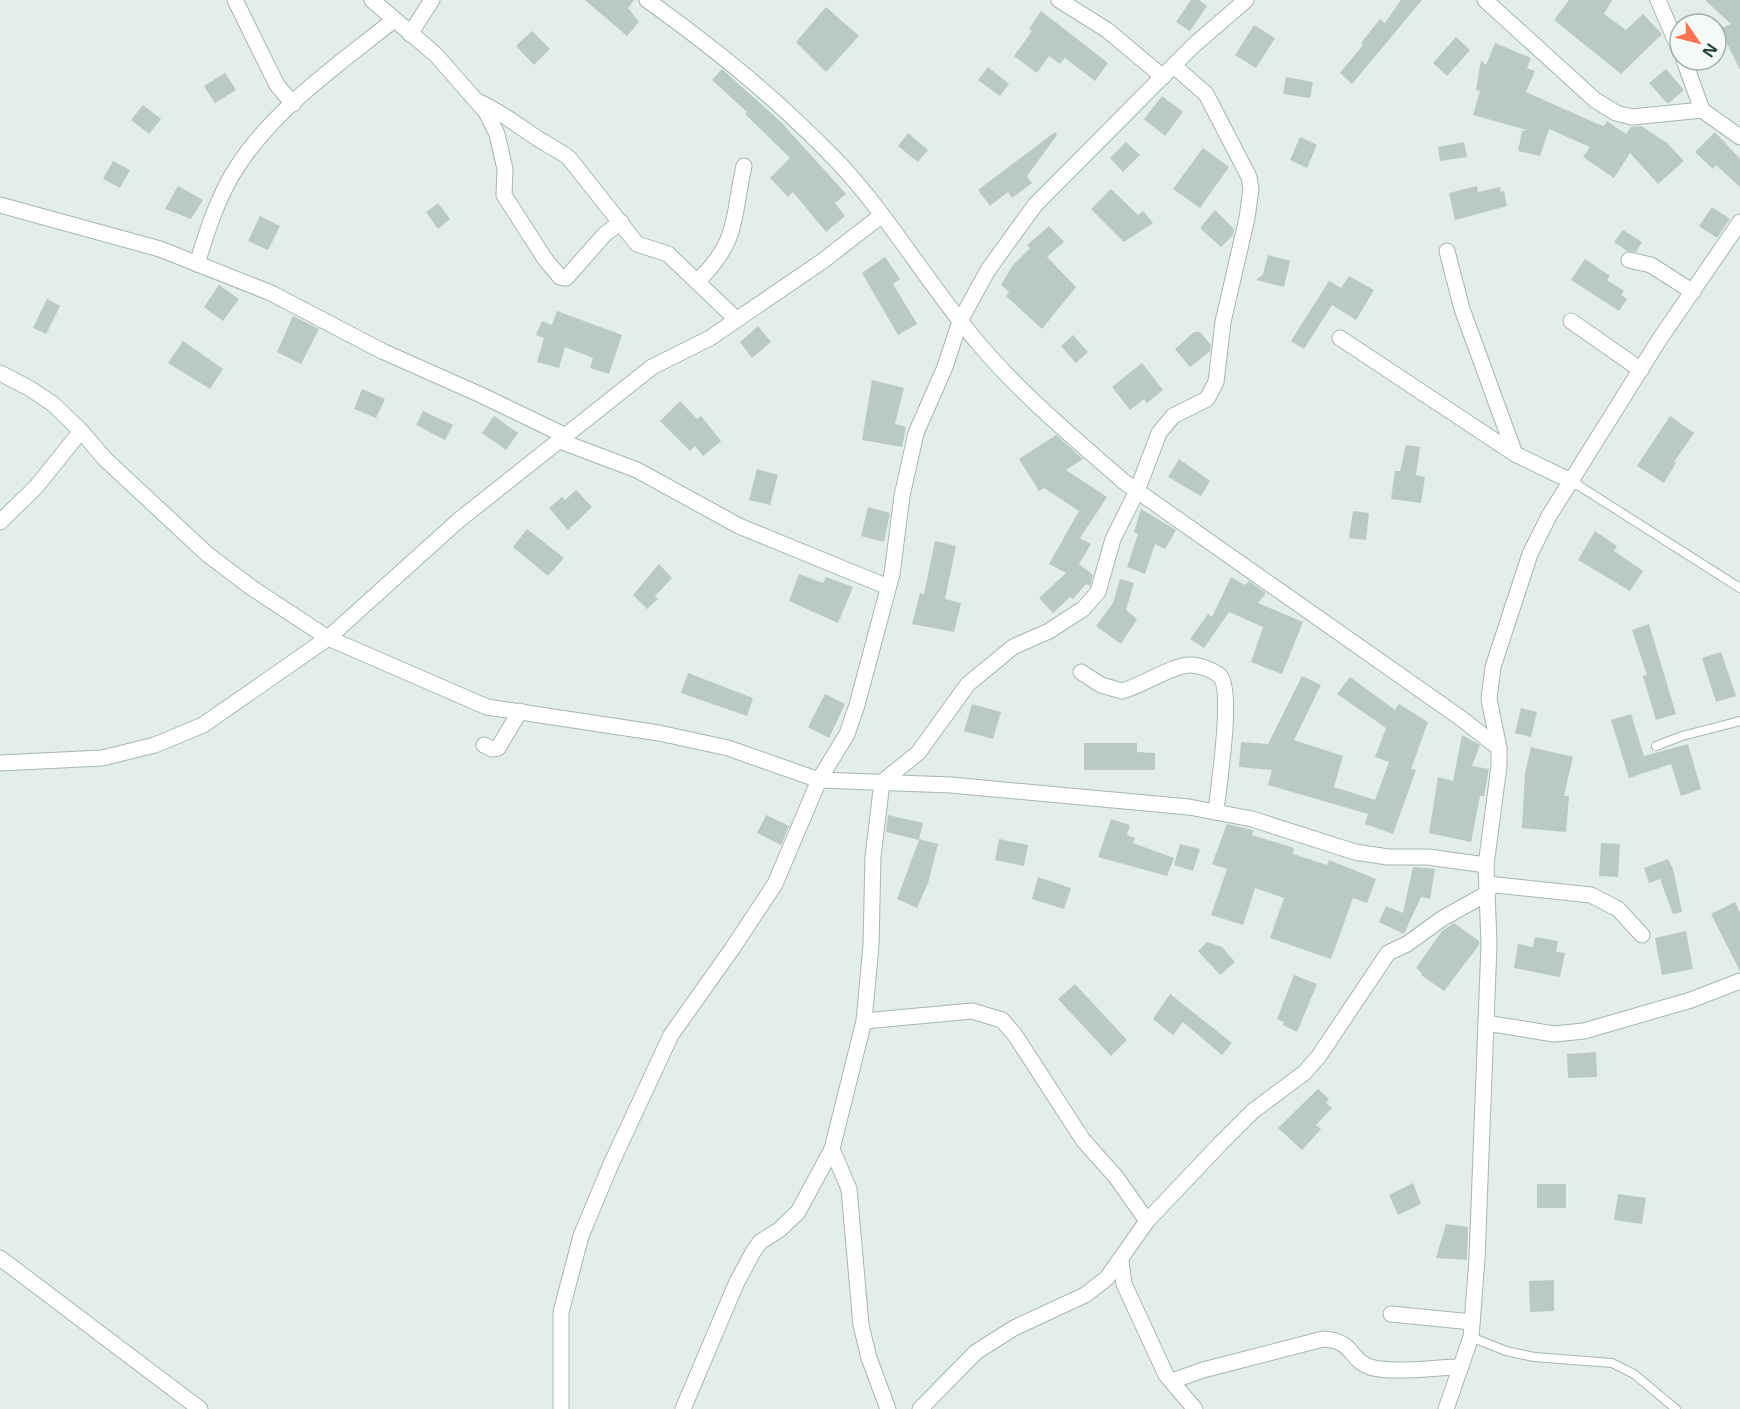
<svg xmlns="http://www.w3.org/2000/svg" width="1740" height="1409" font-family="'Open Sans',sans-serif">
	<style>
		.building { fill: #b8cac2 }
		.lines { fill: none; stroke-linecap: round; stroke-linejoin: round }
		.lane-casing { stroke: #a5b7b0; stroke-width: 10 }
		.street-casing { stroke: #a5b7b0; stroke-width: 17 }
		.lane { stroke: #fff; stroke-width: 8 }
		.street { stroke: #fff; stroke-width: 15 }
	</style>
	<rect width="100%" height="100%" fill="#e3eee9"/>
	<g class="building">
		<polygon points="585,0 634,0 628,8 639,22 627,36"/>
		<polygon points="1191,0 1199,0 1207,6 1190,31 1176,22"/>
		<polygon points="1401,0 1422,0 1352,84 1340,73 1363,45 1361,43 1380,19 1385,23"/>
		<polygon points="1569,0 1612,0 1604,14 1626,30 1643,14 1662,34 1621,74 1554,20"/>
		<polygon points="1705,0 1740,0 1740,70 1720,29 1731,24"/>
		<polygon points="826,7 859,36 826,72 796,42"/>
		<polygon points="1041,11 1108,63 1095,81 1065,58 1060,64 1049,56 1037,73 1014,56 1032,31 1029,29"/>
		<polygon points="1254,25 1275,38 1256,68 1235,55"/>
		<polygon points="532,31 550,49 534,65 516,46"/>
		<polygon points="1456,37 1470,50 1447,76 1433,63"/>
		<polygon points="1495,43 1531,58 1527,68 1535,71 1526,92 1600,125 1604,126 1607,121 1626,134 1631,127 1641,126 1667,143 1684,161 1658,184 1630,153 1614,178 1583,157 1590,147 1549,129 1540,156 1518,151 1522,131 1527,130 1473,115 1480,91 1476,90 1481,60 1486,65"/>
		<polygon points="988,67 1009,84 1000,96 978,80"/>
		<polygon points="722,69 781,122 846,194 835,203 845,216 826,232 793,192 788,197 770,178 790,158 745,114 747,112 712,80"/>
		<polygon points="1666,69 1684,90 1668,104 1649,83"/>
		<polygon points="225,73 236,90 215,103 204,86"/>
		<polygon points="1286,77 1313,82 1310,98 1283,94"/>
		<polygon points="1162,96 1183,112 1165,136 1144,119"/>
		<polygon points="143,105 161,119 149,134 131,120"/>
		<polygon points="1055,132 1057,135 1027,176 1032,183 1012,198 1008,192 990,206 978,190"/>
		<polygon points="1715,132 1740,159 1740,187 1716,165 1713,169 1695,152"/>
		<polygon points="908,133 928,150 918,162 898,146"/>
		<polygon points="1300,137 1317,145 1307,168 1290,160"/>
		<polygon points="1126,142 1140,155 1123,172 1110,158"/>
		<polygon points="1464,142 1467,157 1440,161 1438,147"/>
		<polygon points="1203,148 1229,167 1200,208 1173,189"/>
		<polygon points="113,161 130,170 120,188 103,179"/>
		<polygon points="178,186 203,200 191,219 165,209"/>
		<polygon points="1477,186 1478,192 1500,187 1501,192 1504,191 1507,206 1455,220 1449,193"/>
		<polygon points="1111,189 1138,215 1143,211 1153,223 1124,242 1091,209"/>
		<polygon points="438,203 450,219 438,229 426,212"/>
		<polygon points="1712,207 1730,219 1717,238 1699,226"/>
		<polygon points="1215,210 1234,229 1233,235 1221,247 1200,228"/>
		<polygon points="260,216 280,226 268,250 248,241"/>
		<polygon points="1049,226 1064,242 1047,257 1076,287 1042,329 1006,296 1009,292 1001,285 1013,265 1030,248 1027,245"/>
		<polygon points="1623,230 1642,242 1636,252 1627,251 1614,242"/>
		<polygon points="1268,255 1290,261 1284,287 1256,280 1263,274"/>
		<polygon points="885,257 900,279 893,284 917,324 898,335 862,273"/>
		<polygon points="1585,259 1610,276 1607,280 1624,291 1621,295 1627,299 1619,311 1571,280"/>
		<polygon points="1349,276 1374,290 1356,320 1332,305 1304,349 1291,341 1329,281 1341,288"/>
		<polygon points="219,285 239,299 223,321 204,307"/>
		<polygon points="47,299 60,306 46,334 33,328"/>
		<polygon points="557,311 622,335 609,374 590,368 593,358 565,347 559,368 537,362 544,338 536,335 542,321 552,325"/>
		<polygon points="293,316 319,329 301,364 277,352"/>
		<polygon points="758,326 771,342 752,358 740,342"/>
		<polygon points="1194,332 1200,332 1211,345 1210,351 1190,367 1175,349"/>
		<polygon points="1073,335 1088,352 1076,363 1061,346"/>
		<polygon points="183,341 223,369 210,389 168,363"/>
		<polygon points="1142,363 1163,390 1147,403 1144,399 1130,410 1112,387"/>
		<polygon points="872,380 904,388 895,424 906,427 902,447 862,440"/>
		<polygon points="362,389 385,399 376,418 354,409"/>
		<polygon points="680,401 697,419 701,416 721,441 703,456 695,446 690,451 660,421"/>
		<polygon points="423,411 453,425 445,440 416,425"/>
		<polygon points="494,416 518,433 506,450 482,433"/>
		<polygon points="1670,416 1694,433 1674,462 1676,463 1664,483 1637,466"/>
		<polygon points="1056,435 1083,459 1066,470 1107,497 1080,538 1091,544 1079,564 1093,575 1090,586 1086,584 1073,599 1070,597 1053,613 1039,598 1066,573 1049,564 1079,511 1044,488 1039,491 1019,459"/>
		<polygon points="1406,445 1420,447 1416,475 1425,477 1421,503 1391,499 1395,471 1400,471"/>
		<polygon points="1179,459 1210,481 1201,496 1168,477"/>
		<polygon points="757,469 778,475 770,505 749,500"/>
		<polygon points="576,490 592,507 568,530 549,508 562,497 565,500"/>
		<polygon points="868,507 890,513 884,542 861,536"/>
		<polygon points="1141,509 1176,530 1165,549 1155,544 1145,574 1127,567 1138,534 1134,532"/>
		<polygon points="1353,511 1369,513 1366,540 1349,538"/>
		<polygon points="527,529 564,558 548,576 513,547"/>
		<polygon points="1595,531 1617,546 1614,551 1643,571 1630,591 1578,560"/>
		<polygon points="935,541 956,546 945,599 961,603 954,632 912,624 920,593 924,594"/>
		<polygon points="659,564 672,578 655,596 658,599 647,609 633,595"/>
		<polygon points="799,574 823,583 826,577 853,587 838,623 789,601"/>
		<polygon points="1231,577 1245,585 1249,581 1266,593 1258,603 1303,622 1282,674 1251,662 1263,627 1229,612 1204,648 1190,639 1208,614 1212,617"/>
		<polygon points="1120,579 1134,583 1126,610 1137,619 1121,644 1096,626 1113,603"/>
		<polygon points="1649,624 1676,714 1656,720 1643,676 1647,675 1632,630"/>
		<polygon points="1721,652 1736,696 1716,702 1702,658"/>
		<polygon points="688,673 753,698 747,716 681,693"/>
		<polygon points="1302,676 1321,685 1294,740 1343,756 1334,787 1375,800 1389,762 1375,757 1386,728 1337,694 1350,677 1395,710 1399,704 1428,722 1411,769 1416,770 1393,834 1365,824 1368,814 1268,785 1272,770 1239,767 1241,742 1268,744"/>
		<polygon points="825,694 845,704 829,738 808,727"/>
		<polygon points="972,704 1001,712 993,739 964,731"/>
		<polygon points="1521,708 1537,712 1531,737 1515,733"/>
		<polygon points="1631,714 1644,756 1688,744 1701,789 1681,796 1671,764 1629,778 1611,720"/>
		<polygon points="1462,735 1480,745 1472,766 1489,769 1484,796 1480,796 1471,842 1429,833 1438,777 1453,781"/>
		<polygon points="1084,743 1137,743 1137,752 1155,753 1155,770 1084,770"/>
		<polygon points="1531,747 1573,757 1564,796 1569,796 1566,832 1522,828 1525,773"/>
		<polygon points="766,815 789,826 781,845 757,833"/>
		<polygon points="888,815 923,823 919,839 938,844 928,883 917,908 897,899 919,840 886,832"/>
		<polygon points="1111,819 1130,825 1127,835 1135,838 1133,843 1174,858 1167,876 1098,857"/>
		<polygon points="1227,824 1253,830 1252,835 1294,848 1293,854 1327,865 1329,860 1376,879 1367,903 1353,898 1331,959 1270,938 1284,898 1255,888 1243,925 1211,915 1227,869 1212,864"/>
		<polygon points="999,839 1028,845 1024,866 995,860"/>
		<polygon points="1601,843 1620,844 1618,877 1599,876"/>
		<polygon points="1180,844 1200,849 1193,871 1174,865"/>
		<polygon points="1668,859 1673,869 1682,912 1673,914 1660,879 1649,883 1644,868"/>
		<polygon points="1413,867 1435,869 1430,899 1421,897 1404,934 1379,922 1386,906 1403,913"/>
		<polygon points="1038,877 1071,888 1064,909 1032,899"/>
		<polygon points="1735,902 1740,913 1740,971 1711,914"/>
		<polygon points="1454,923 1479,941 1479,945 1444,991 1421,975 1422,973 1416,968 1442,931"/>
		<polygon points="1686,931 1693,969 1662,975 1655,938"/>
		<polygon points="1535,937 1558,941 1556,952 1565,953 1560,977 1514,968 1518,944 1533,947"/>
		<polygon points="1207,942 1222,947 1235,962 1220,975 1198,951"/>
		<polygon points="1294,975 1317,984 1297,1032 1283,1025 1284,1022 1277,1019"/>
		<polygon points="1075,984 1127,1040 1111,1056 1058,999"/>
		<polygon points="1170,994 1232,1043 1222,1055 1183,1022 1173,1035 1153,1019"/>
		<polygon points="1596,1052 1597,1077 1568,1078 1567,1054"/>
		<polygon points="1318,1089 1329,1099 1326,1103 1332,1108 1316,1125 1321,1129 1302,1150 1278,1128"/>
		<polygon points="1413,1183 1421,1204 1398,1215 1389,1195"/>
		<rect x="1537" y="1184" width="29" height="24"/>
		<polygon points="1618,1194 1646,1198 1642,1224 1614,1220"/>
		<polygon points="1446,1224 1468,1227 1467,1260 1436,1258"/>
		<polygon points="1554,1280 1554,1311 1530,1312 1529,1281"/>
	</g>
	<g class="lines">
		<g class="lane-casing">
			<g id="lane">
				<polyline points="1573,482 1740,588"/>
				<polyline points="1656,746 1682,736 1740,721"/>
				<polyline points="1471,1337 1506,1351 1534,1357 1612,1363 1634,1374 1676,1409"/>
			</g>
		</g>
		<g class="street-casing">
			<g id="street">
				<polyline points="235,0 277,85 293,104"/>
				<polyline points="372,0 436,55 486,112 497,134 505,169 504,195 545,259 560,277 566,278 605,234 621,222"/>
				<path d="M647,0C718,51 776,98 837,161C890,217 928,285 979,344C1021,394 1074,438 1123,481L1462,719L1499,748"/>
				<polyline points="1059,0 1107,30 1163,77"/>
				<polyline points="1485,0 1595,100 1616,113 1632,117 1702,110 1740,137"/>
				<polyline points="1658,0 1680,51"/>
				<polyline points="410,34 432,0"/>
				<polyline points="1684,60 1702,110"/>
				<path d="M479,102C507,115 520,128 545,143C553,148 561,152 569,158L637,244L668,254L736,319"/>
				<polyline points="0,205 160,249 271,293 382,351 481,395 566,436"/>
				<polyline points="1447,251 1462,309 1515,454"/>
				<polyline points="1629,260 1651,265 1693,292"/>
				<path d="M197,264C207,231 218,196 237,167C276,107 339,64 394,20"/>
				<path d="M698,281C740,239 732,219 744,166"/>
				<polyline points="1571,321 1641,370"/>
				<polyline points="1340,338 1515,454 1573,482"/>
				<polyline points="0,373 29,388 53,404 81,431 105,459 207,554 252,588 328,638 487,707 659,733 728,748 819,780 951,785 1189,807 1252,819 1355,852 1388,857 1428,857 1486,865"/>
				<polyline points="560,441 637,470 739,526 888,587"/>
				<polyline points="0,522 36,487 81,431"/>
				<path d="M1081,672L1101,685L1122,691C1142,686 1172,665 1190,665C1199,665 1213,670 1220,676C1234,692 1218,788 1216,812"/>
				<polyline points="484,745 492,749 498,748 520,711"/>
				<polyline points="0,763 102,758 155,745 203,725 328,638 459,520 652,367 710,338 824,260 882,215"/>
				<polyline points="1487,884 1591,895 1618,909 1642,935"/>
				<polyline points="864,1021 972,1011 1002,1020 1015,1035 1083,1140 1116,1177 1147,1221"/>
				<polyline points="1486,1023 1554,1034 1584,1031 1691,1000 1740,981"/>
				<polyline points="832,1149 849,1189 861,1325 869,1358 888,1409"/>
				<polyline points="0,1258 200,1409"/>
				<polyline points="1121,1261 1124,1284 1166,1375 1195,1409"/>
				<polyline points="1391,1314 1472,1322"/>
				<path d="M1172,1381L1203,1370L1323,1339C1355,1341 1348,1359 1370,1367C1393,1374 1436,1367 1461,1367"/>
				<polyline points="561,1409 561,1312 581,1236 611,1164 671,1035 732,949 775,884 819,780 847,734 857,705 892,574 902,496 916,433 945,367 960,321 988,270 1035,205 1194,45 1246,0"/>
				<polyline points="683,1409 736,1284 753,1252 760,1242 779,1230 798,1212 832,1149 864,1021 871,945 873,857 882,782 918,753 968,684 1013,647 1049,631 1083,609 1098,592 1113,539 1137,491 1159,433 1173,416 1207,399 1216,382 1223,322 1247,218 1251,189 1249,177 1206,94 1174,66"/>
				<polyline points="920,1409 976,1352 1014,1328 1085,1295 1107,1278 1147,1221 1220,1144 1253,1111 1304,1073 1319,1056 1388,953 1407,944 1443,918 1488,893"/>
				<polyline points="1446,1409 1471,1337 1477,1259 1489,944 1486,865 1499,766 1499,748 1489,699 1493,667 1530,554 1549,516 1659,340 1740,222"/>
			</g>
		</g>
		<use href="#lane" class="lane"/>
		<use href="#street" class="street"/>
	</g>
	<g transform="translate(1698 42) rotate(125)"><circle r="28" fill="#f5faf7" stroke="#a0b0aa" stroke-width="1.5"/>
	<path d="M0-4.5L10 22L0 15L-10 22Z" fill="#fe7352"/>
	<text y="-9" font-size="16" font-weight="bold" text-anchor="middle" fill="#214237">N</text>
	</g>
</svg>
